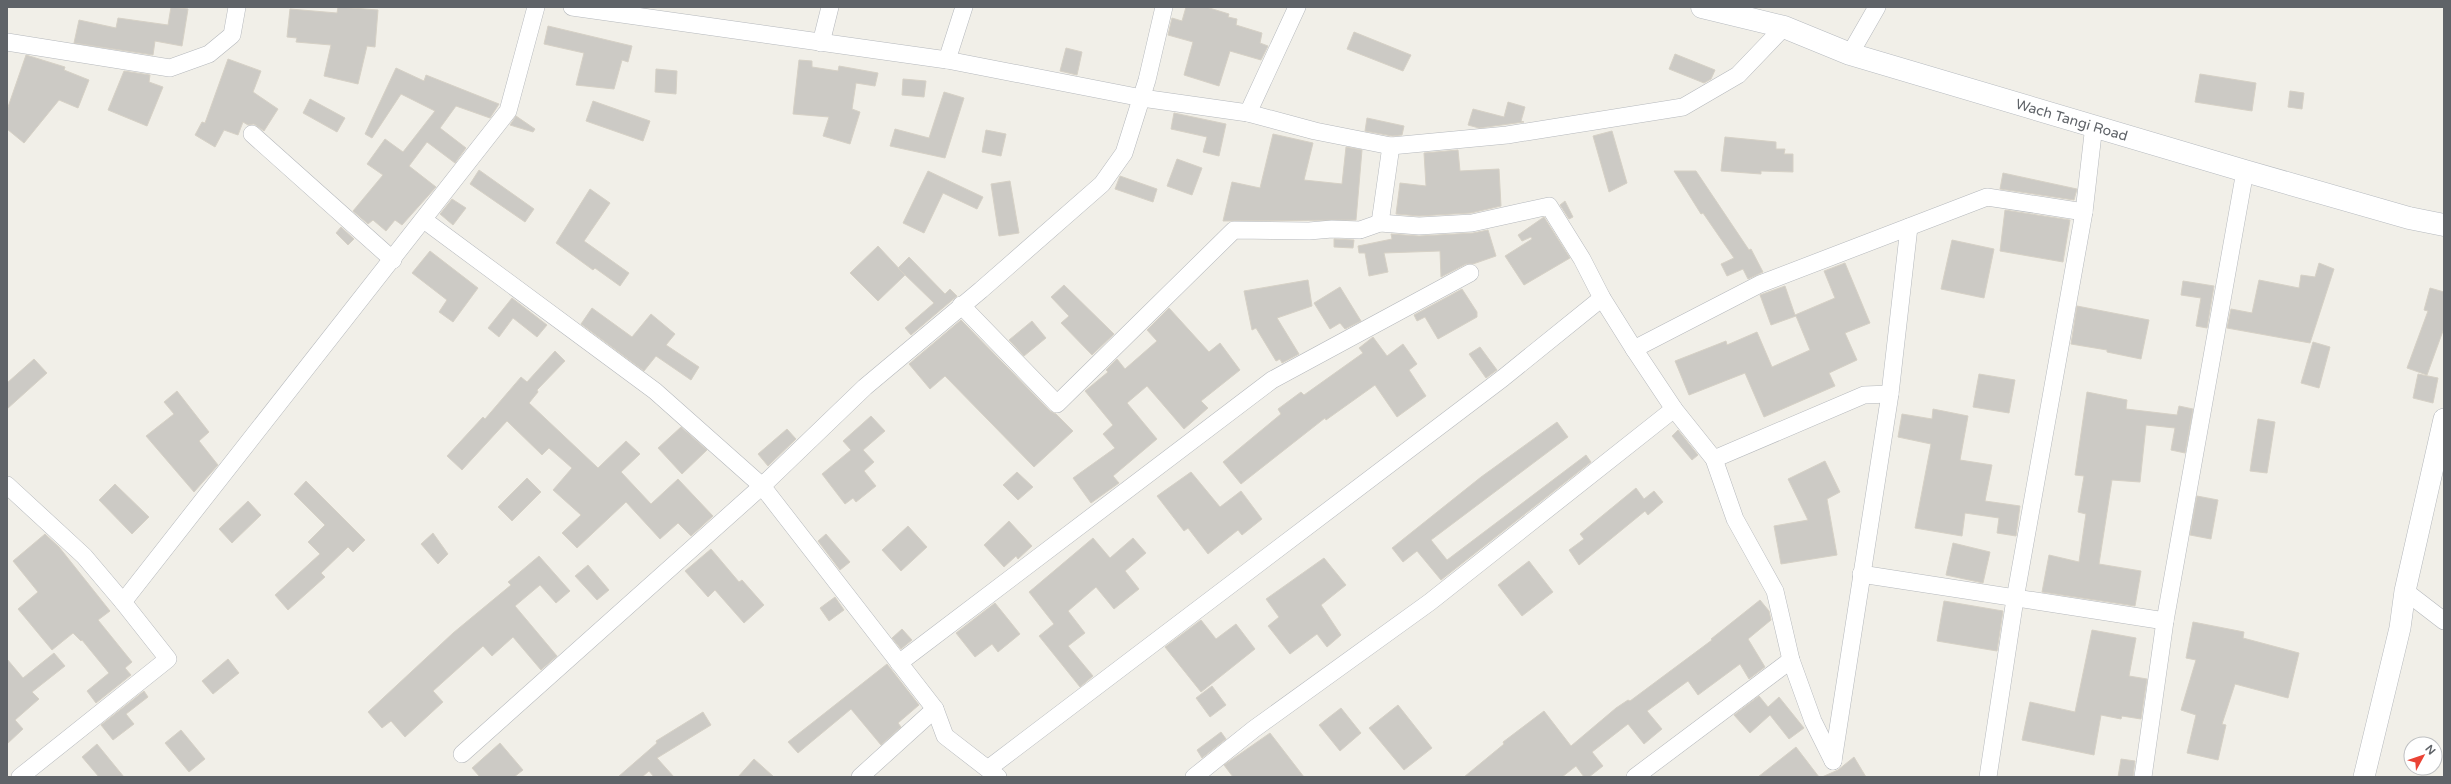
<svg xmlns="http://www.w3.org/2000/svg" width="2451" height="784" font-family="'Varela Round',sans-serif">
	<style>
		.building { fill: #cccac5; stroke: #d6d1c6 }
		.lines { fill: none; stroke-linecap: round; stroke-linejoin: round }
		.minor-casing { stroke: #b5b8bc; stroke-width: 18 }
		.tertiary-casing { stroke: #b5b8bc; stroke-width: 22 }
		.secondary-casing { stroke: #b6babf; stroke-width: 23 }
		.minor { stroke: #fff; stroke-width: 17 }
		.tertiary { stroke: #fff; stroke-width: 21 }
		.secondary { stroke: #fff; stroke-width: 22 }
		.labels { text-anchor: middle; stroke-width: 3; stroke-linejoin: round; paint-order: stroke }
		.street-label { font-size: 14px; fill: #5f6368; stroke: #fff }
	</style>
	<rect width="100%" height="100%" fill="#f1efe8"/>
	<g class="building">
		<polygon points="171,7 188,9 182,46 155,41 153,55 74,43 79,20 116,28 118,18 168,25"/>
		<polygon points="338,7 378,10 375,47 367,46 358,84 324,76 331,45 296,42 297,38 287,37 290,9 337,13"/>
		<polygon points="1186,7 1206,7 1229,14 1228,17 1237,19 1236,25 1262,33 1260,43 1268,46 1261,60 1230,51 1219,86 1184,75 1193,42 1168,35 1172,18 1182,21"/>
		<polygon points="548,26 632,46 628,62 622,60 614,89 576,85 584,53 544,44"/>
		<polygon points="1354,32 1411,55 1403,71 1347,49"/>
		<polygon points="1066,48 1082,52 1077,75 1060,71"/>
		<polygon points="1675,54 1715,70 1711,79 1704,83 1669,69"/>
		<polygon points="26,55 65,67 64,70 89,80 78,108 59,100 24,143 7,129 7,110"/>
		<polygon points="228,59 261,71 253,92 278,109 264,131 254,124 248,125 243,122 238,135 224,130 215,147 195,135 202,122 205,123"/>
		<polygon points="799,60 812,61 812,67 838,71 839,66 878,73 875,86 856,83 852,109 860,112 850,144 823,136 829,117 793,114"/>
		<polygon points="396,68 424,81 426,75 499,104 490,118 456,106 440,128 466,148 455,163 427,142 409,166 436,187 402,225 395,220 386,231 373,220 368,224 353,211 383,175 367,164 385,139 403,152 435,111 401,94 372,138 365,134"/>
		<polygon points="656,69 677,71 676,94 655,92"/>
		<polygon points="124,71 150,75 149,82 163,87 147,126 108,110"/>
		<polygon points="2200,74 2256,83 2252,111 2195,102"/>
		<polygon points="903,79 926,81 924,97 902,95"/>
		<polygon points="2290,91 2304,93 2302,109 2288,107"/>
		<polygon points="944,92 964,98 945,158 890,146 895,129 929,138"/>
		<polygon points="310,99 345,118 337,132 303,113"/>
		<polygon points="593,101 650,121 643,141 586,121"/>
		<polygon points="1508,102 1525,107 1521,121 1524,122 1479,128 1468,125 1473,109 1504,117"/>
		<polygon points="1174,113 1226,124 1219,156 1203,152 1207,137 1171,129"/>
		<polygon points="516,116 535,129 533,132 510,125"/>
		<polygon points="1367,118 1404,126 1402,135 1392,136 1365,131"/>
		<polygon points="986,130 1006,134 1001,156 982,152"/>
		<polygon points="1612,131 1627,183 1609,192 1593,136"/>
		<polygon points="1273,134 1313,143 1304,180 1342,184 1346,147 1362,150 1356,220 1223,221 1232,182 1260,188"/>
		<polygon points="1725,137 1776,142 1776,149 1785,149 1784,154 1793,154 1793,172 1761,171 1761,174 1721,171"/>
		<polygon points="1458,150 1460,171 1499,169 1501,206 1471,213 1419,216 1396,214 1400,183 1426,186 1424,153"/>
		<polygon points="1177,159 1202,168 1192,195 1167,186"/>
		<polygon points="479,170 534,209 525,222 470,184"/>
		<polygon points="928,171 983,197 977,209 943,193 924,233 903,223"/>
		<polygon points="1674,171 1696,171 1749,250 1751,249 1763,272 1748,279 1743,269 1727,276 1721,264 1734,258 1703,213 1701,214"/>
		<polygon points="2003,173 2077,189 2074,200 2000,189"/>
		<polygon points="1120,176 1157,189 1153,202 1115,189"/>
		<polygon points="1010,181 1019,233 999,236 991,184"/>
		<polygon points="590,189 610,203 584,241 629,273 620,286 595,268 593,270 556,243"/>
		<polygon points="452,199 466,208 453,225 440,214"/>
		<polygon points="1565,201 1573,217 1569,219 1560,205"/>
		<polygon points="2005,210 2070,220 2063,262 2000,251"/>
		<polygon points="1544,217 1570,258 1524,285 1505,256 1532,239 1531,237 1522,241 1518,235"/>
		<polygon points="341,227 354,239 348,245 336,233"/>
		<polygon points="1488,230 1496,256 1473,264 1466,264 1441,277 1440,251 1384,253 1388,272 1369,276 1365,253 1359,253 1358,246 1392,239 1391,234 1419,236 1473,233"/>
		<polygon points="1334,239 1354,240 1353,248 1334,247"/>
		<polygon points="1952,240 1994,249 1984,298 1941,289"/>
		<polygon points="878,246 905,275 878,301 850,273"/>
		<polygon points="430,251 478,288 453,322 439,312 447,300 412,273"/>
		<polygon points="909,257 945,294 950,289 957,296 911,335 905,328 934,303 898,268"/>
		<polygon points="1845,263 1870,323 1845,333 1857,360 1829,373 1835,386 1764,417 1745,373 1689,395 1675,361 1726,341 1727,345 1757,332 1772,367 1810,350 1796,316 1771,325 1760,295 1785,286 1795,315 1835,298 1824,271"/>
		<polygon points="2319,263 2334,269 2310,343 2227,328 2231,309 2252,313 2259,280 2299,288 2301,275 2315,277"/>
		<polygon points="1308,280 1312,306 1277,318 1299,354 1282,363 1280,359 1276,361 1256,328 1252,330 1244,291"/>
		<polygon points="2183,281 2214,286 2207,328 2196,326 2201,298 2181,295"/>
		<polygon points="1064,285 1114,334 1092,355 1061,323 1069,316 1051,297"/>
		<polygon points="1340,287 1361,321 1345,329 1340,323 1330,329 1314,303"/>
		<polygon points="2430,288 2444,292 2444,328 2427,375 2407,368 2428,311 2424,310"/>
		<polygon points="1462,289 1477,312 1477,317 1438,339 1425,317 1417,321 1414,315"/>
		<polygon points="512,298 547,325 537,337 513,318 499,337 488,328"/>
		<polygon points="2077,306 2149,320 2141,359 2107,352 2107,350 2071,344"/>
		<polygon points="592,308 632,337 651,314 675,334 666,345 699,367 691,380 656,356 644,371 581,324"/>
		<polygon points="1169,308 1209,352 1220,343 1240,370 1201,401 1208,408 1184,429 1147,386 1127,403 1157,439 1113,476 1119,483 1091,503 1073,478 1115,448 1103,434 1113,425 1085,391 1108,372 1106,370 1117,359 1125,369 1157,341 1147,330"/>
		<polygon points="961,320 1050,411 1056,414 1073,431 1034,467 945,376 930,389 909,364"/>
		<polygon points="1032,321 1046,338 1024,356 1009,340"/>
		<polygon points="1373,337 1387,356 1403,344 1417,364 1409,370 1426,396 1397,417 1375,385 1326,420 1325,418 1241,484 1223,462 1281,414 1278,409 1301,392 1304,395 1363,353 1359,348"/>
		<polygon points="2313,342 2330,347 2319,388 2301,383"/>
		<polygon points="1480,347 1497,370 1486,378 1469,354"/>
		<polygon points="555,351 565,361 537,390 538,392 529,403 598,468 626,441 640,454 621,472 651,504 678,479 713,516 691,536 678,523 660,539 626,502 577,548 562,533 581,515 553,490 572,468 549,448 542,455 507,421 462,470 447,456 483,417 485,419 521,377 527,382"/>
		<polygon points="34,359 47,373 7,409 7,383"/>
		<polygon points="1979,374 2015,380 2009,413 1973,407"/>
		<polygon points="2418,374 2438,378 2433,403 2413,398"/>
		<polygon points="177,391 209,432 199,441 218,465 194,492 146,436 174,414 164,402"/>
		<polygon points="2087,392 2127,400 2126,409 2177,415 2179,406 2193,409 2185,453 2171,450 2175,428 2146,425 2140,482 2112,480 2099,564 2141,571 2135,606 2042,592 2049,555 2079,562 2086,514 2078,512 2084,476 2075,475"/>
		<polygon points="1933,409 1968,416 1960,460 1992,465 1985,501 2020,506 2016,536 1997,533 1999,518 1965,513 1962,536 1915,528 1931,444 1898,437 1902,414 1932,419"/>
		<polygon points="871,416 885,431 863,450 874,462 864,471 876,486 856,502 853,498 845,504 822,474 851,450 843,441"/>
		<polygon points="2258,419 2275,422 2267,473 2250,471"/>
		<polygon points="1557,422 1568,437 1431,540 1447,560 1586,455 1591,462 1441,580 1417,551 1403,562 1392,548 1481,477"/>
		<polygon points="681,427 707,450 682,474 658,448"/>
		<polygon points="787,429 796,439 768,466 758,454"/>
		<polygon points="1678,430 1698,455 1692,460 1672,436"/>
		<polygon points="1825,461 1840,492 1827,499 1837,555 1781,564 1774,526 1808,520 1788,479"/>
		<polygon points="1017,472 1033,487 1018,500 1003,485"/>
		<polygon points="1191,472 1220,507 1241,491 1262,519 1242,535 1238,530 1208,554 1188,528 1184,531 1157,496"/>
		<polygon points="527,478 541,492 512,521 498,507"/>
		<polygon points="306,481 365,540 353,552 348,547 321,573 325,577 288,610 275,595 320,554 308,542 325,525 294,494"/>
		<polygon points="115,484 149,517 132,534 99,500"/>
		<polygon points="1636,488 1644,499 1654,491 1663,502 1648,515 1645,511 1579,565 1569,550 1584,539 1580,534"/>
		<polygon points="2197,496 2218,500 2211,539 2190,535"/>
		<polygon points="248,501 261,515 232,543 219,529"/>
		<polygon points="1009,521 1032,546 1018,559 1016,556 1004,567 984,545"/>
		<polygon points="908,526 927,547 901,571 882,550"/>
		<polygon points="433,533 448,554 438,564 421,544"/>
		<polygon points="45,534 59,547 110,611 98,620 132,662 125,668 131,675 96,703 87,691 109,673 82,640 81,641 73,633 52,650 18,609 38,592 13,561"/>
		<polygon points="826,534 850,562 840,570 818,541"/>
		<polygon points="1093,538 1110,558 1133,538 1146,553 1125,571 1139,589 1114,609 1096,587 1068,611 1085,633 1068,646 1093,676 1080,687 1039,636 1054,624 1029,592"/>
		<polygon points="1953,543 1990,552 1983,583 1946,575"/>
		<polygon points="711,549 739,582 742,580 764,605 744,623 715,590 708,597 685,571"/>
		<polygon points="539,556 570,591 556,603 540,585 515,606 557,656 541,670 513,637 492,656 483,646 433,691 443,702 405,737 391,721 382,728 368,712 453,633 511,585 508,582"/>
		<polygon points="1324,558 1346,585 1321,605 1341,635 1327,647 1317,634 1290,654 1268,626 1279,617 1266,599"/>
		<polygon points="1529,561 1553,592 1522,616 1498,585"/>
		<polygon points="588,565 609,590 597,600 575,576"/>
		<polygon points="835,597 844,610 829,621 820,608"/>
		<polygon points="1760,600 1769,611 1771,620 1748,639 1765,667 1749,679 1740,664 1698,695 1688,681 1647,711 1662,729 1644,744 1628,724 1592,752 1603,766 1589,777 1584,777 1576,766 1562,777 1464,777 1504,744 1503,742 1544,711 1571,746 1616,708 1628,700 1630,701 1712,640 1711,639"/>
		<polygon points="1944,601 2003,611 1997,651 1937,641"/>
		<polygon points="995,603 1020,634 998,652 992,644 975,657 956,633"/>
		<polygon points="1201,620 1216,639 1236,624 1255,649 1201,692 1165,647"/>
		<polygon points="2193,622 2244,632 2243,638 2299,653 2288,698 2235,684 2222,724 2226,725 2218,760 2187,753 2196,715 2181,710 2196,660 2186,658"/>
		<polygon points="902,629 912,640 901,649 892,638"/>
		<polygon points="2092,630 2136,638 2129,676 2147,679 2141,719 2122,716 2121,719 2101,715 2094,755 2022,740 2030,702 2075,712"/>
		<polygon points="54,653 65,666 32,692 39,699 15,720 23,729 7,744 7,659 23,678"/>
		<polygon points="228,659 239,673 213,694 202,681"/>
		<polygon points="887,664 919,705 898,723 901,727 881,745 851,709 798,753 788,742"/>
		<polygon points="1212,686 1226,705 1210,717 1196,698"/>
		<polygon points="144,691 148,697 126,714 134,724 113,740 101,725"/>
		<polygon points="1759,696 1768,707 1779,697 1804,728 1789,739 1770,715 1750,733 1734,715"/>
		<polygon points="1398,705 1432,748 1404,770 1369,728"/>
		<polygon points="1341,708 1361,733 1340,751 1319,725"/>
		<polygon points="703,712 711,725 657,758 674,777 654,777 649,771 642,777 618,777 657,743 656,741"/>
		<polygon points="181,730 205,759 189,772 165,743"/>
		<polygon points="1221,732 1226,739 1202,758 1197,750"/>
		<polygon points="1270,733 1304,777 1233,777 1224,765"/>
		<polygon points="500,743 523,770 514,777 480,777 472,768"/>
		<polygon points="97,744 124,777 99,777 82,757"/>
		<polygon points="1796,747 1819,777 1758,777"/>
		<polygon points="1854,757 1866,777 1822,777 1838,770"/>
		<polygon points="754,759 774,777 738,777"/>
		<polygon points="2121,759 2135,761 2133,777 2118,777"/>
	</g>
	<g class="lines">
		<g class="minor-casing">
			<g id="minor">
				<polyline points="572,7 947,60 1142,98 1248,113 1315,131 1391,146 1507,135 1683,107 1738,75 1784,27"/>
				<polyline points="7,42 170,68 209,54 232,35 237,7"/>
				<polyline points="821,43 830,7"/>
				<polyline points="1850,54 1877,7"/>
				<polyline points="947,60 964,7"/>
				<polyline points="1248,113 1297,7"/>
				<polyline points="252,134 393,260"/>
				<polyline points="424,220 655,391 762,486 935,709 945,736 998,777"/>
				<polyline points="1380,223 1391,146"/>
				<polyline points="961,305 1057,404 1234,230 1309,231 1332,229 1360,230 1380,223 1419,226 1472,223 1549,206 1582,259 1602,298 1634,349 1674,409 1714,459 1735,519 1775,591 1791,660 1813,721 1833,761"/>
				<polyline points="1634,349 1760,284 1987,197 2084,212"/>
				<polyline points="1714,459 1864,395 1890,394"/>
				<polyline points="7,485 84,556 123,602"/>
				<polyline points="1861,574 2165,621"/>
				<polyline points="2405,591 2444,621"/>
				<polyline points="899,663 1272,380 1470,273"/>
				<polyline points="462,754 762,486 865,387 981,290 1102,184 1124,153 1147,80 1164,7"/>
				<polyline points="1833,761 1890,394 1909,227"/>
				<polyline points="989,768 1503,378 1602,298"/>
				<polyline points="20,777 168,659 123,602 508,111 536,7"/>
				<polyline points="860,777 935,709"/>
				<polyline points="1194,777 1254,729 1430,602 1674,409"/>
				<polyline points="1635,777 1791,660"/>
				<polyline points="1988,777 2015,599 2084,212 2094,125"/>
				<polyline points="2143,777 2165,621 2245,171"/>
			</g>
		</g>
		<g class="tertiary-casing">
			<polyline id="tertiary" points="2364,777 2400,628 2405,591 2444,419"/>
		</g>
		<g class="secondary-casing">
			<g id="secondary">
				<path id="s1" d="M1702,7L1784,27L1850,54L2245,171L2409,218L2444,225"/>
			</g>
		</g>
		<use href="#minor" class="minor"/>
		<use href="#tertiary" class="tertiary"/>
		<use href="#secondary" class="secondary"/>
	</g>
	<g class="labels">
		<g class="street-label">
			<text dy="5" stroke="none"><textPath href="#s1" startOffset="387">Wach Tangi Road</textPath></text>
		</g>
	</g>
	<rect width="2451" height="784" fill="none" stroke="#5f6368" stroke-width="16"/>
	<g transform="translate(2423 756) rotate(50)"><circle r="19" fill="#ffffff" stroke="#bfc1c3"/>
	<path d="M0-3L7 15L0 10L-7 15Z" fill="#ea4335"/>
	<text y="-6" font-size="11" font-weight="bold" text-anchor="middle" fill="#5f6368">N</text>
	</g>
</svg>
